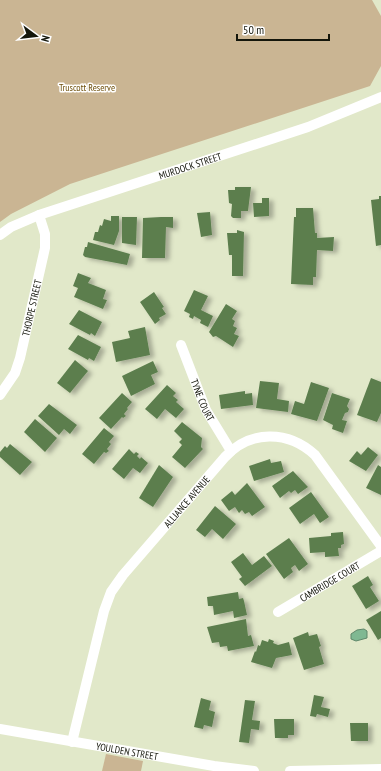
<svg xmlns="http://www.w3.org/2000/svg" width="381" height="771" font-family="'PT Sans Narrow',sans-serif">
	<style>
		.green { fill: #cab593 }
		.water { fill: #7fb892; stroke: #5f876a }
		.building { fill: #5c7e4e; filter: url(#shadow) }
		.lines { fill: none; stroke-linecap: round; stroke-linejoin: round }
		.street { stroke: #fff; stroke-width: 10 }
		.labels { text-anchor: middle; stroke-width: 3; stroke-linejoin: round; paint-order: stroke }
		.park-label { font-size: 10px; fill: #6f500c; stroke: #fff }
		.street-label { font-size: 10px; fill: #14160b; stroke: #fff }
	</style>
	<defs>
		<filter id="shadow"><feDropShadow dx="4.5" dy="2.5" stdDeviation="2" flood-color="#0004"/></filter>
	</defs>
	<rect width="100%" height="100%" fill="#e1e8c9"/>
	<g class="green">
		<polygon points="0,0 372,0 381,16 381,66 370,86 70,184 11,214 0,222"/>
		<polygon points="106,754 143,761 141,771 102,771"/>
	</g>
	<polygon class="water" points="364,629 367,631 367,638 356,641 351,639 351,634 357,630"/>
	<g class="building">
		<polygon points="235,187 251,187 248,211 241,211 241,218 233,218 231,216 232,204 229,203 228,190 235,190"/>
		<polygon points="379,196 381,196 381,245 376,246 371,200 379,199"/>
		<polygon points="262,198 269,198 269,216 254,217 253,203 262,203"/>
		<polygon points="296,208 313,208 315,233 317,233 317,238 334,237 333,251 317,250 316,277 313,277 313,285 291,284 294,217 296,217"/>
		<polygon points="210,212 212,235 201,237 197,213"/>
		<polygon points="111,216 119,216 119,231 114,245 93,240 95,232 98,232 100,225 102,226 104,219 111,221"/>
		<polygon points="122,217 137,217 136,245 122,243"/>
		<polygon points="161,217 173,217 173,228 166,227 165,258 142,258 143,218"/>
		<polygon points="237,230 244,232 243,276 232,276 232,255 229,255 227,233 237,233"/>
		<polygon points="88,242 130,254 127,265 85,257 83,255 85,247 87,247"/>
		<polygon points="78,273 91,278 88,283 106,290 103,299 107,300 103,309 74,297 78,288 73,286"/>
		<polygon points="194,290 208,296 201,310 213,316 208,327 200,323 201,320 194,316 193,319 189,317 190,314 184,311"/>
		<polygon points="154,292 164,307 162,308 166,314 159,318 160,320 155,324 140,302"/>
		<polygon points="226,304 237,311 232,319 235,321 233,326 237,328 234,334 239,336 233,347 216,336 213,337 209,332"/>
		<polygon points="79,310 102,322 95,336 91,333 90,335 69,324"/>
		<polygon points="145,327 150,355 116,362 112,342 130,338 128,331"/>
		<polygon points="78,335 101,347 94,361 89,358 88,360 68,349"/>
		<polygon points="75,360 88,371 70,393 57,383"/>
		<polygon points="153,361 158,372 151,375 155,384 131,396 122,376"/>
		<polygon points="371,378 381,382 381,413 377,422 357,415"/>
		<polygon points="260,381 279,383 277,399 289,401 288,412 256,408"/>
		<polygon points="311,382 329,388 317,421 291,414 295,401 304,404"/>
		<polygon points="167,385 176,393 173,396 178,400 176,402 184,409 176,418 165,409 157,419 145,409"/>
		<polygon points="245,391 245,394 252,393 253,405 221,409 219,395"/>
		<polygon points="122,393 132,402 127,408 128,409 124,414 126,416 123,418 122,417 111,429 99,418"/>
		<polygon points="332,393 350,399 347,406 349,409 348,412 345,413 342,420 347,421 343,433 332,429 333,425 323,420"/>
		<polygon points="49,404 77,425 70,434 64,429 59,435 38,416"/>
		<polygon points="35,419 57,438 45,452 24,432"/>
		<polygon points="182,422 202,438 201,447 203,449 185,468 172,457 182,445 179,442 182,439 174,431"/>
		<polygon points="104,428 114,436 109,442 111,444 107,449 109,451 106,453 104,452 94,464 82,454"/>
		<polygon points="10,444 32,462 20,475 0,457 0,452 5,446 7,448"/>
		<polygon points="368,447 378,455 366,471 349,461 357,451 361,455"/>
		<polygon points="129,449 134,454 136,452 139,454 137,456 140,459 141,457 148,463 140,473 133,468 124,479 112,469"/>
		<polygon points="270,459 271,463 281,461 284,472 254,481 249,466"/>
		<polygon points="159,465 173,477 153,507 139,498"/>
		<polygon points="378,465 381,467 381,495 366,488"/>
		<polygon points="293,471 308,487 298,494 295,490 291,493 289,491 280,498 272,486"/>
		<polygon points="247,483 265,507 252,516 249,512 245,514 242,510 239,513 235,507 229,511 221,500 232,491 235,495"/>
		<polygon points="311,492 329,517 320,523 314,514 300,524 289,508"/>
		<polygon points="215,506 236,524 223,539 212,529 205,537 196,530"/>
		<polygon points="343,532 344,544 341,545 341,548 338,548 339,556 325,557 325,552 310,553 309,538 331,536 331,533"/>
		<polygon points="289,538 308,564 299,571 295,565 291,568 293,572 284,579 266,554"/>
		<polygon points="243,553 252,565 264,556 272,566 245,586 239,579 242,577 231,562"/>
		<polygon points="368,576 373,585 370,587 379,601 366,609 352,586"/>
		<polygon points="238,592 239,599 243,598 244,601 247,615 234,618 233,611 214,615 213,606 208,606 207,597"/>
		<polygon points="381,611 381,638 378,640 366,620"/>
		<polygon points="246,619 248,636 251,635 254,646 228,651 227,646 220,647 219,642 212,643 207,627"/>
		<polygon points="308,632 309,636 317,634 321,646 319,647 324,664 304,670 293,638"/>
		<polygon points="269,639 274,641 273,643 278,645 289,642 292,655 276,658 272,668 251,662 255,651 256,652 258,645 260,646 262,640 268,642"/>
		<polygon points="314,695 324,697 321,707 330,709 328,717 317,714 316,717 310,716"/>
		<polygon points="201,698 211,701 209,710 215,712 212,727 204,725 203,729 194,727"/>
		<polygon points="245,700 255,701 252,720 260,721 259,730 251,729 249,743 239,742"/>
		<polygon points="274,719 294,719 294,735 288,735 288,738 275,738"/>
		<polygon points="350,723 368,723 368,741 351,741"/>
	</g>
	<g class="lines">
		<g class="street">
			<path id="s1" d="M0,235L11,227L39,215L308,127L381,97"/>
			<path id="s2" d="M181,345L206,410L231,451"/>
			<path id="s3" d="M0,395L15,373L20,358L45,248V234L39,215"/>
			<path id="s4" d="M278,612L381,551"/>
			<path id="s5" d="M0,729L214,766L254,771"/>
			<path id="s6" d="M72,742L104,611L111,592L123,575L225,457C250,430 288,430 315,455L381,546"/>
			<polyline points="290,771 381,769"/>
		</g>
	</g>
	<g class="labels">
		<g class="park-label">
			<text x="87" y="91">Truscott Reserve</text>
		</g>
		<g class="street-label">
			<text dy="4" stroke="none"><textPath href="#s1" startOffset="203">MURDOCK STREET</textPath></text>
			<text dy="4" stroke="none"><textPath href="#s3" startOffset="94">THORPE STREET</textPath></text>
			<text dy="4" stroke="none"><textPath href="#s2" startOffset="59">TYNE COURT</textPath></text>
			<text dy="4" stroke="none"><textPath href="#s6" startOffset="273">ALLIANCE AVENUE</textPath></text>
			<text dy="4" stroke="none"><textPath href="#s4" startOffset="60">CAMBRIDGE COURT</textPath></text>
			<text dy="4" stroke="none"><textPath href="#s5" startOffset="129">YOULDEN STREET</textPath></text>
		</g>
	</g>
	<g transform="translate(36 36) rotate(105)" stroke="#ffffff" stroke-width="3" paint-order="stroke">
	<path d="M0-3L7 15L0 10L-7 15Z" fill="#14160b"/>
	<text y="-6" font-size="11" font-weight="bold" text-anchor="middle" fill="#14160b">N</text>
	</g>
	<path d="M237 34v6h92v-6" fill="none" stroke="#14160b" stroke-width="2"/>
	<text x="243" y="34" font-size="12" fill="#14160b" stroke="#ffffff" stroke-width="3" paint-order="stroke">50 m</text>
</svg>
